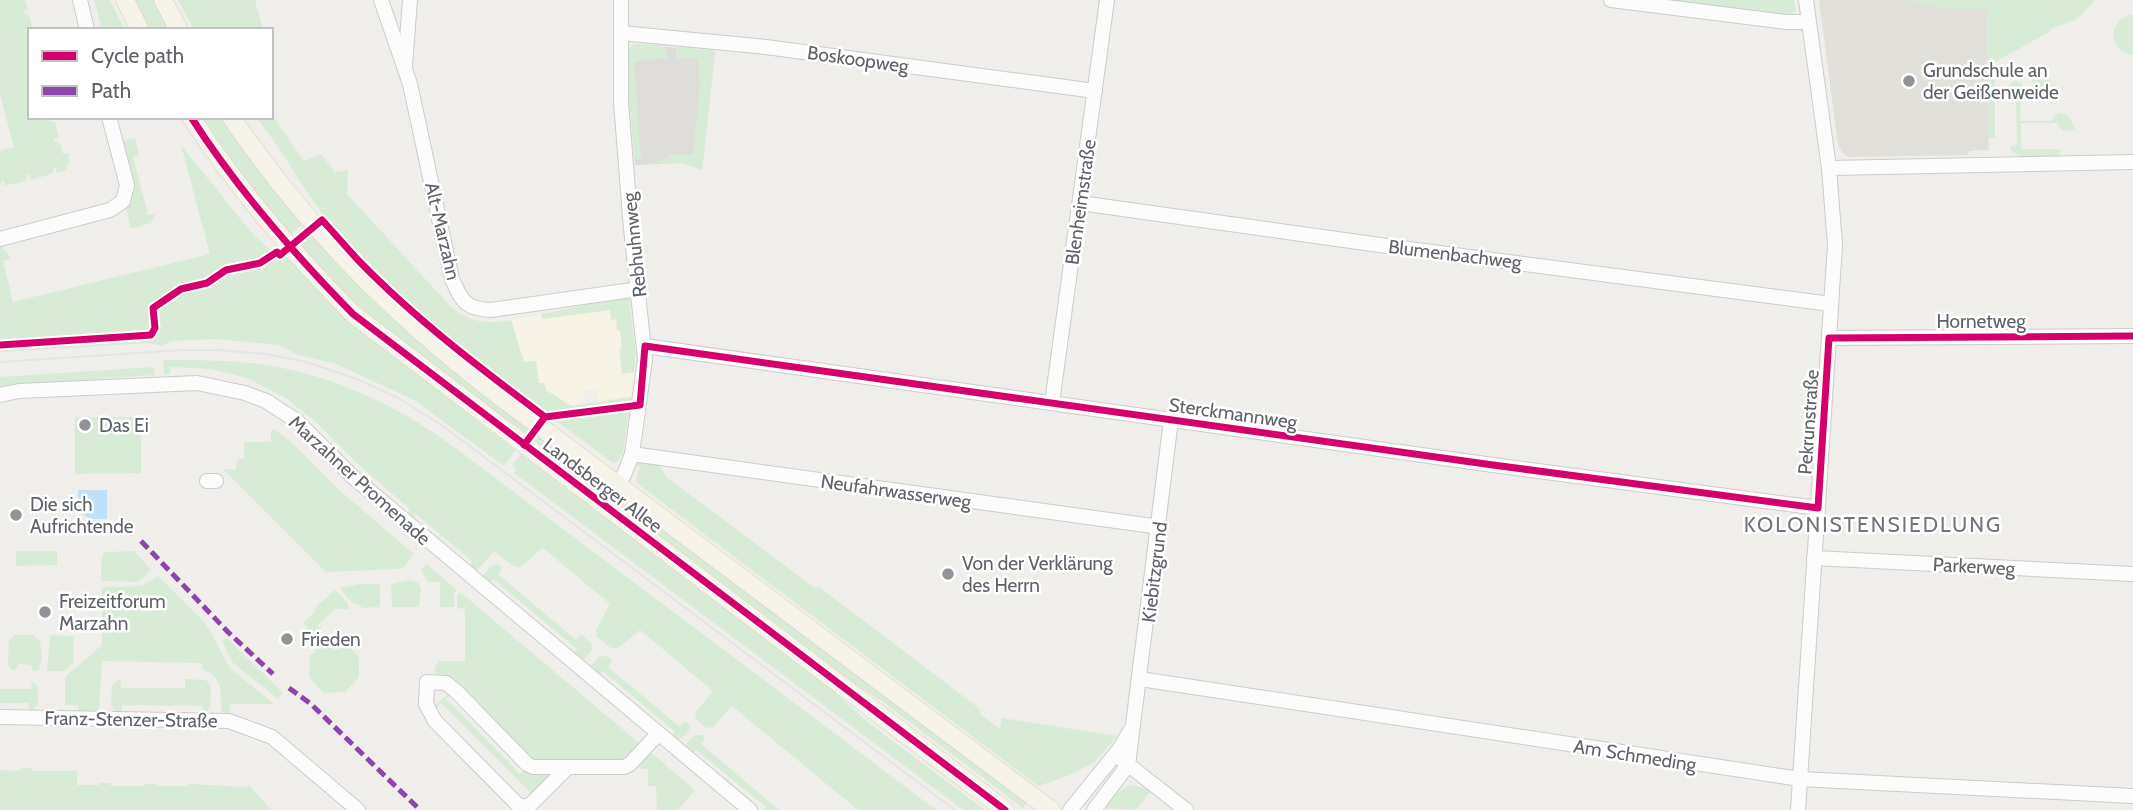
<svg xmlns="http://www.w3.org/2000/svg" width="2133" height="810" font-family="Cabin,sans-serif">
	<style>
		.commercial { fill: #f7f3e4 }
		.industrial { fill: #dfddda }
		.education { fill: #e2e0da }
		.green { fill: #d8ebd6 }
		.water { fill: #bfe0f9 }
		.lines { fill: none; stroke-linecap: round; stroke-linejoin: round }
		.minor-casing { stroke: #cbcccc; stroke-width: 16 }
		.major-casing { stroke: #d7ceb8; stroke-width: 19 }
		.minor { stroke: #fdfcfc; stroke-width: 14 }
		.major { stroke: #f4f2e9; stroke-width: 18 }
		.tram { stroke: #e4e4e4; stroke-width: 2 }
		.quiet { stroke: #8e44ad; stroke-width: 5; stroke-dasharray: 10 5; stroke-linecap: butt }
		.cycleway-casing { stroke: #fff; stroke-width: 11 }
		.cycleway { stroke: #d6006c; stroke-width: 7 }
		.poi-dot { fill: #919496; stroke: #fff; stroke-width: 2.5 }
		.labels { text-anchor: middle; stroke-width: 5; stroke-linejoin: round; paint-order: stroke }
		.street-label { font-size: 19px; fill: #5f6368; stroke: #fff }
		.poi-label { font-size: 19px; fill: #5f6368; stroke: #fff; text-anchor: start }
		.neighbourhood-label { font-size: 21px; letter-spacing: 2px; fill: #70757a; stroke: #fff }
	</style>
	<rect width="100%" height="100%" fill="#efeeea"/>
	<polygon class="commercial" points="629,296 637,361 631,397 598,401 596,389 584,391 585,403 571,406 546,390 544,383 539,383 524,363 511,320"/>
	<polygon class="industrial" points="636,44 715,51 702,170 683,163 635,165 629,93 629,50 632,45"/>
	<polygon class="education" points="1819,0 1983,0 1987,8 1989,150 1970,151 1967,155 1850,157 1844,155 1838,145"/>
	<g class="green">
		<polygon points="0,0 25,0 28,11 24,9 23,13 29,15 33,30 30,30 29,39 30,117 49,117 48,120 55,122 59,139 55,138 54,141 60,143 63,154 68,153 70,163 66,165 67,170 56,173 57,168 54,167 52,174 30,180 31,175 28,174 26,181 4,186 5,182 2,181 0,187 0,151 14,147 0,95"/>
		<polygon points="94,0 110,0 125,30 102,30"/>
		<polygon points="133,0 155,0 171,30 148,30"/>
		<polygon points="178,0 255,0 263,30 194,30"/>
		<polygon points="1668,0 1794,0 1796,12 1782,15"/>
		<polygon points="1906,0 2095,0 2077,19 2051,29 2049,32 1995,62 1995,138 1989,138 1987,9 1942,9"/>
		<path d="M2133,14V55C2107,51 2107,19 2133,14Z"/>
		<polygon points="636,44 663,45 666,50 667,58 634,62 641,159 635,159 629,93 629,50 632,45"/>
		<polygon points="676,46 715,51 702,170 683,163 652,163 666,159 668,155 693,154 700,83 698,58 676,58"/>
		<path d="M2037,69L2046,73L2059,100L2056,102L2048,94H2021L2020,121H2051L2058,113C2069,112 2072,121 2075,130L2062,131L2057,123H2021V149H2059L2061,152L2058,156L2021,157L2010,150V147L2016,145L2017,141L2016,102L2008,98L2009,85L2014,81L2021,83L2026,92L2035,87L2028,73Z"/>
		<path d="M271,113L304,161L321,154L335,172L348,170L347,194L451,307C469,323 489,324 511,320L524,362L536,361L539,383H544L546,390L571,406L631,397L623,454L618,461L613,463C516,391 417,320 336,230C305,195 285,153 256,117H271Z"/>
		<polygon points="198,117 221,117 263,176 303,224 287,237"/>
		<polygon points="135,138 139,155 133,157 148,215 155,214 151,223 131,229 126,207 122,142"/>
		<polygon points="181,145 250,231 281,260 286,257 353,325 516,450 504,466 416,401 336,364 296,354 279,345 216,339 171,341 163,346 149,343 0,352 0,246 8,253 10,259 3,261 13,302 210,254"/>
		<polygon points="310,232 532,429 524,439 369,320 295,246"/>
		<polygon points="629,296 636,355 634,372 622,374 619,349 622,348 620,330 617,330 616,319 611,320 610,310 542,319 541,314"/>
		<path d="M163,360C192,360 221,360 250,363C326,371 396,404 457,449L936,810H858L732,706L713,727L706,728L696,719L695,713L713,691L640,630L618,648H611L596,636V630L610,604L543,548L520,567H515L494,551L477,571L468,567L472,561L417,515L412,520L406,515L410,509L359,465L314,420L284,397L247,378L228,373L210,369L171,367L170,374H164Z"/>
		<polygon points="154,367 155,375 23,385 0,391 0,377"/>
		<polygon points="75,417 141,417 141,473 75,474"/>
		<polygon points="274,429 292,443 337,488 414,554 404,567 398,569 326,572 223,469 236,470 237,459 244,459 244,442 271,442 271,432"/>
		<polygon points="540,435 1027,802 1023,808 883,702 839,675 533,445"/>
		<polygon points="521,454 818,678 870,724 985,810 963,810 514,473 517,470 512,466"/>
		<polygon points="656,459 666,477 815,588 819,587 980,709 980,714 1000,729 1002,718 1117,736 1094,763 1065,777 1038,786 638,484 636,479 640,467 636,465 637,461"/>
		<polygon points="16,551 57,551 57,565 16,566"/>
		<polygon points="134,551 151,570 138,582 101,581 101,563 104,552"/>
		<polygon points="426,564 457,590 454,594 454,607 440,607 440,582 428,582 421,570"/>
		<polygon points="498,564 502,568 498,574 576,640 581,634 592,644 592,650 584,660 578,660 573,655 577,649 493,579 488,584 484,580 483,576 492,565"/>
		<path d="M158,576L206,624L230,668L274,704H230L229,715L221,711C221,694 223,675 203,670L202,663L102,661L99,709L93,713H79L78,705H65V677L102,645V587L142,586Z"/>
		<polygon points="411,580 418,583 421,588 419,607 392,607 391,584"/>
		<polygon points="359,584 380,584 380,607 363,608 358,604 352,603 340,588"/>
		<polygon points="335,590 348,604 349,609 335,609 318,625 321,629 315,635 307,629 308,627 303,623 315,612 314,609"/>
		<polygon points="460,592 639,743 628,756 621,760 532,760 448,675 435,674 435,665 438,665 438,661 465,661 465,609 457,608 457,595"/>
		<polygon points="15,635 33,635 40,641 42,658 38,671 33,671 31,665 18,664 16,670 11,670 8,664 9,640"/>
		<polygon points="50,635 74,636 73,663 64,671 47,671"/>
		<polygon points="227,638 283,693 278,699 233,663 222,641"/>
		<polygon points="324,642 345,642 359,657 359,677 345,692 324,693 309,677 310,656"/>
		<polygon points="607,656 612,661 608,667 680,727 685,721 689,724 690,730 682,738 673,741 671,738 675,732 603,671 598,677 591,671 591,666 598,657"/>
		<polygon points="120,678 121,688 185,688 185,679 206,680 211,687 210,708 203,715 202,706 122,705 121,714 116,714 111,704 112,686"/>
		<path d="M32,682L37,685C38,697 41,707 29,713V703H0V689H31Z"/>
		<polygon points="450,692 452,693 446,699 520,774 526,769 554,772 530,799 526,799 531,793 441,703 436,708 436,705"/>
		<polygon points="695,735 702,735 705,738 701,744 779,810 764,810 766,807 696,750 691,756 686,751 687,743"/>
		<polygon points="650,752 695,790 678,810 657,810 656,786 648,786 648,769 641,769 639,765"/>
		<polygon points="21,768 32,768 33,771 77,771 77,785 99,785 99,783 110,783 111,786 144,786 145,784 156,784 156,786 188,786 189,784 245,787 249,785 271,810 0,810 0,770 20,771"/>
		<polygon points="1129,785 1141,787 1151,791 1136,810 1105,808 1112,797"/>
	</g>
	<polygon class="water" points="78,490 107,490 107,519 89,519 78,508"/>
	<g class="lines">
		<g class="minor-casing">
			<g id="minor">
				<polyline points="80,0 87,30"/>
				<path d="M381,0L410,84L452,279C462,302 466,309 491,310L639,289"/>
				<polyline points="1611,0 1786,22 1809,22"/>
				<polyline points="621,33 766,47 1095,91"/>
				<polyline points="405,66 410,0"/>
				<polyline points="1829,168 2133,162"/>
				<polyline points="1080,203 1394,247 1831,304"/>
				<polyline points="0,239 110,210 123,201 127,185 109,117"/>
				<polyline points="1829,338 2133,336"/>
				<polyline points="645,346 1493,465 1818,508"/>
				<polyline points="0,395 19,391 197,383 245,393 266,401 297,421 352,476 750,810"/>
				<polyline points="1052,403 1107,0"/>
				<polyline points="632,454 1160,527"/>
				<polyline points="207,481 216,481"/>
				<polyline points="617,484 624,475 632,454 645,359 631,229 621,102 621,0"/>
				<polyline points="1814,558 2133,574"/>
				<polyline points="1140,679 1800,779 2133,796"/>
				<polyline points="0,717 229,721 272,737 358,810"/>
				<polyline points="1121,759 1186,810"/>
				<polyline points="568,767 530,805 523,807 517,804 435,721 426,704 427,682 446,683 456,691 527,764 533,767 624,767 630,764 658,734"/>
				<polyline points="1070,810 1121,747 1130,731"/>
				<polyline points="1094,810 1128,765 1171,420"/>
				<polyline points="1798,810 1835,245 1829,168 1806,0"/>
			</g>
		</g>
		<g class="major-casing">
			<g id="major">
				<polyline points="125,0 140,30"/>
				<polyline points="163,0 179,30"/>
				<path d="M191,117C237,189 293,253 353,314L1005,810"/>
				<path d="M231,117C307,228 392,314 498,395L1051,810"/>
			</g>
		</g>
		<use href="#minor" class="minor"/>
		<use href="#major" class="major"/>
		<polyline class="tram" points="0,362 183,350 217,350 266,354 307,362 357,379 398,398 443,426 955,810"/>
		<g class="quiet">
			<polyline points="141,541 228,632 273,674"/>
			<polyline points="289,688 311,704 420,810"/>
		</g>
		<g class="cycleway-casing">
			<g id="cycleway">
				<path d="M191,117C237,189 293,253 353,314L1005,810"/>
				<path d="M0,345L151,335L155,328L153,308L181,289L207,283L226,270L260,263L277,252L280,255L322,220C334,233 346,247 358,260C415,319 480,368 545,417"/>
				<polyline points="524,445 545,417 640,405 645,346 1493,465 1818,508 1829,338 2133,336"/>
			</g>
		</g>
		<use href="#cycleway" class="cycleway"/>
	</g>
	<g class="poi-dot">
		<circle cx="1909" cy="81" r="7"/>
		<circle cx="85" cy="425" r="7"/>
		<circle cx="16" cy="515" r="7"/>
		<circle cx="948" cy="574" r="7"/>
		<circle cx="45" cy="612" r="7"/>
		<circle cx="287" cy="639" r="7"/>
	</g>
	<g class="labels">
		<g class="street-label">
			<text transform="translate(858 59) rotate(8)" y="7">Boskoopweg</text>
			<text transform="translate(1080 202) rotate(-82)" y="7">Blenheimstraße</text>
			<text transform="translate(443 231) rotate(77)" y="7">Alt-Marzahn</text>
			<text transform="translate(634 245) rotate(-96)" y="7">Rebhuhnweg</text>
			<text transform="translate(1455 254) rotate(7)" y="7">Blumenbachweg</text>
			<text x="1981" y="328">Hornetweg</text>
			<text transform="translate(1233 413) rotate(8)" y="7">Sterckmannweg</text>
			<text transform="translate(1808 422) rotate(-86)" y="7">Pekrunstraße</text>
			<text transform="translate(360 480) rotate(42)" y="7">Marzahner Promenade</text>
			<text transform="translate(603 485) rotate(37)" y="7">Landsberger Allee</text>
			<text transform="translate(896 491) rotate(8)" y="7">Neufahrwasserweg</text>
			<text transform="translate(1974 566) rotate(3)" y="7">Parkerweg</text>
			<text transform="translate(1154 572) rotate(-83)" y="7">Kiebitzgrund</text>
			<text transform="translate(131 719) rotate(1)" y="7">Franz-Stenzer-Straße</text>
			<text transform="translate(1635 755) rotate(9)" y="7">Am Schmeding</text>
		</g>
		<g class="poi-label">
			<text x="1923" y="77">Grundschule an<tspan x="1923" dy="22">der Geißenweide</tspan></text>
			<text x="99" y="432">Das Ei</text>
			<text x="30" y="511">Die sich<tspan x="30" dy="22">Aufrichtende</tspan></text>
			<text x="962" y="570">Von der Verklärung<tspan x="962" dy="22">des Herrn</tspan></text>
			<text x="59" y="608">Freizeitforum<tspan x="59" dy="22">Marzahn</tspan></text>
			<text x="301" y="646">Frieden</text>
		</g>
		<g class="neighbourhood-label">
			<text x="1873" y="532">KOLONISTENSIEDLUNG</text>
		</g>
	</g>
	<rect x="28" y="28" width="245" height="91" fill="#ffffff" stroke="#bfc1c3" stroke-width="2"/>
	<rect x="42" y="51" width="35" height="10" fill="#d6006c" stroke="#bfc1c3" stroke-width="2"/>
	<text x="91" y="63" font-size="21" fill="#5f6368">Cycle path</text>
	<rect x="42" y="86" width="35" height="10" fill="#8e44ad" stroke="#bfc1c3" stroke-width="2"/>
	<text x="91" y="98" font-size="21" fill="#5f6368">Path</text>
</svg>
